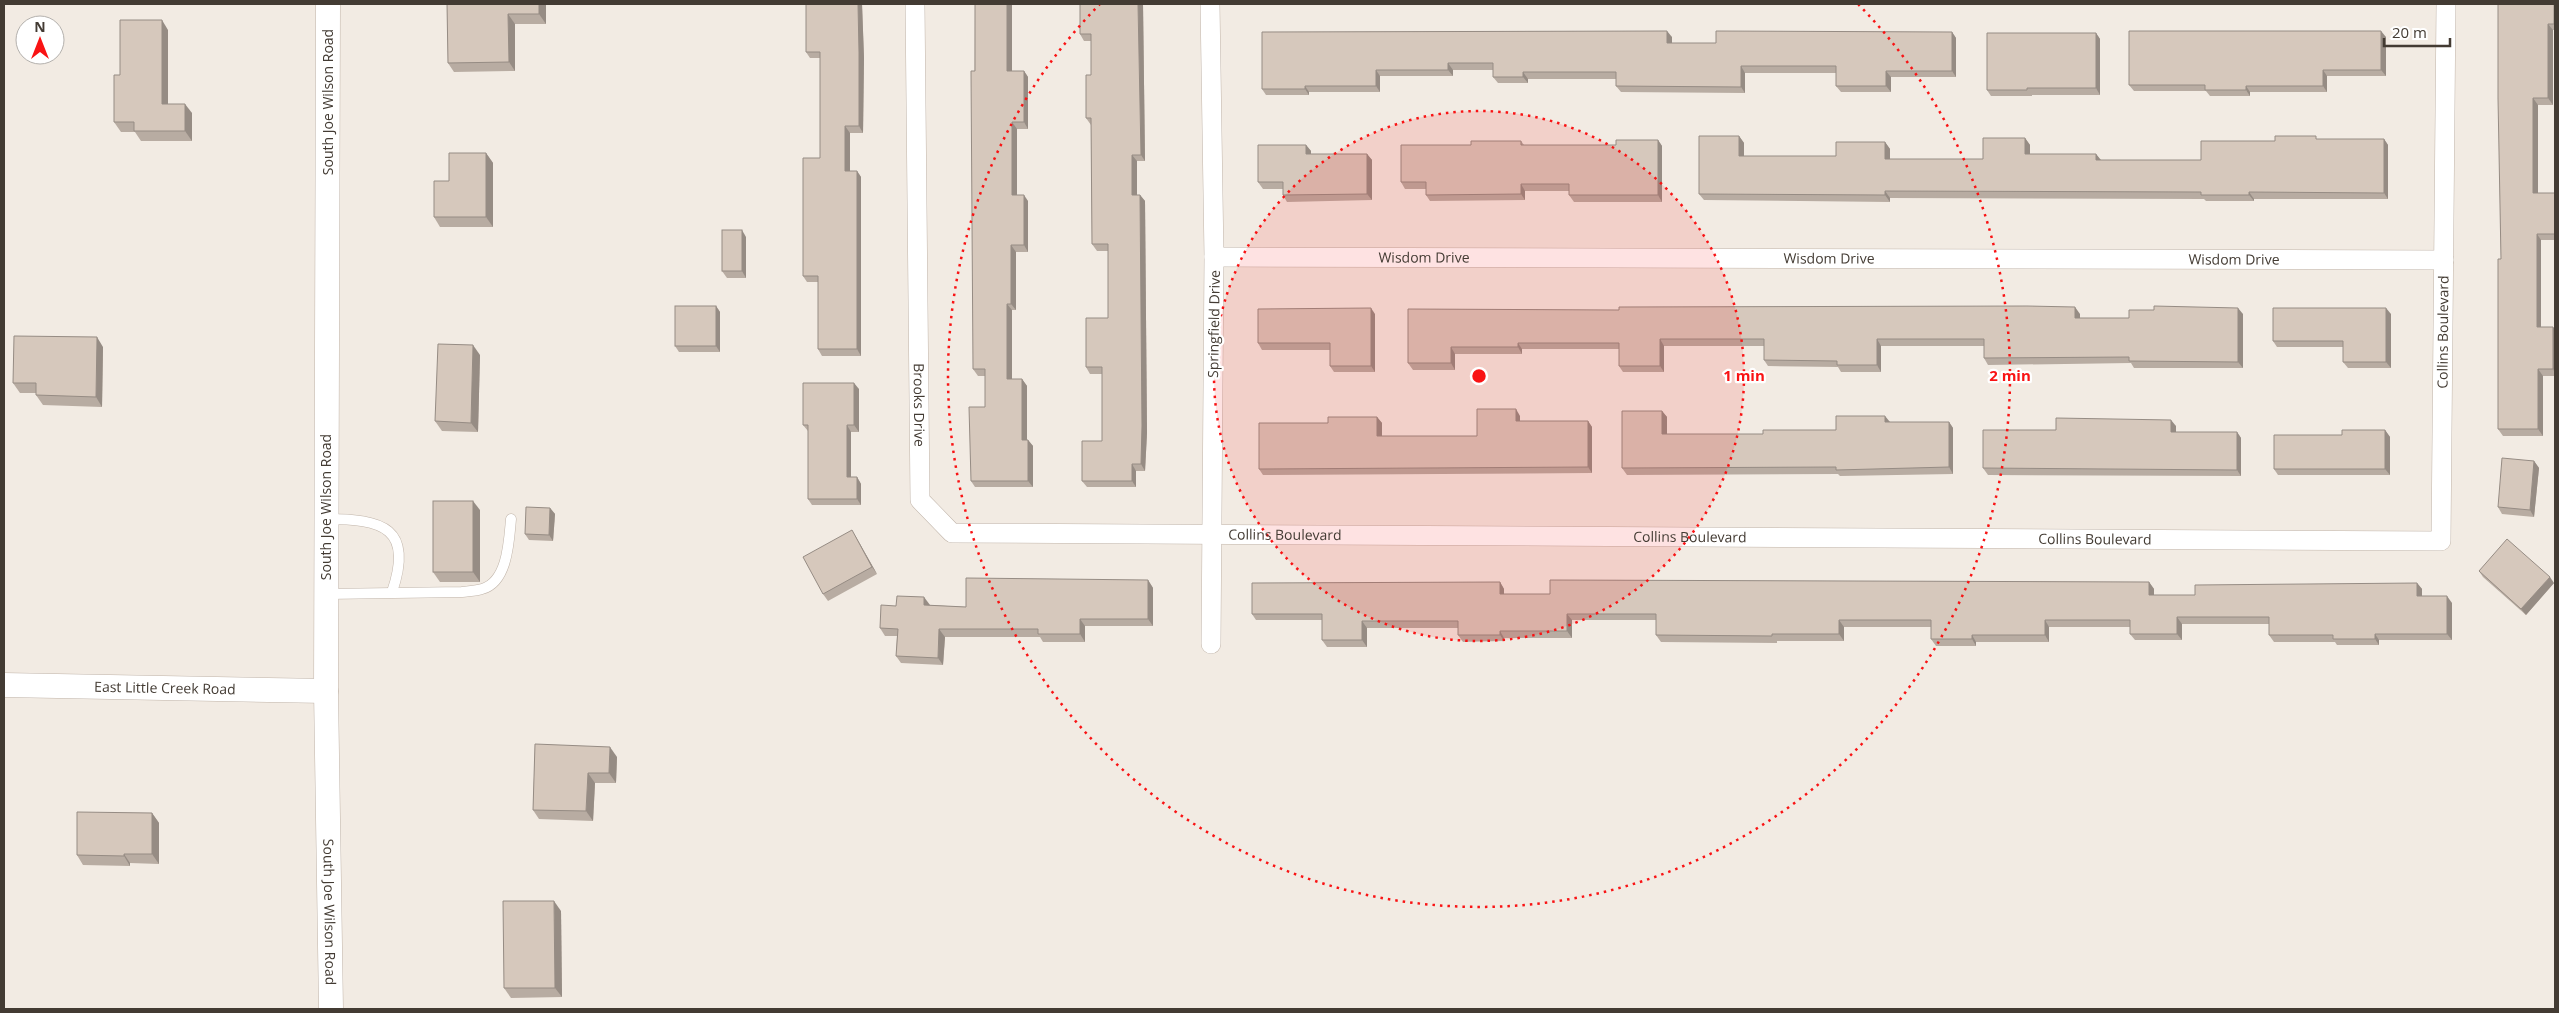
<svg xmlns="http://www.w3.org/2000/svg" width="2559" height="1013" font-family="'Open Sans',sans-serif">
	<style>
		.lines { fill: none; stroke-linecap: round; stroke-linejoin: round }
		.service-casing { stroke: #c0b4a9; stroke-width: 11 }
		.minor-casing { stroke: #c0b4a9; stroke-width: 20 }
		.tertiary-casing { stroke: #c0b4a9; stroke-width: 25 }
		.service { stroke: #fff; stroke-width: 10 }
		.minor { stroke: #fff; stroke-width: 19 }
		.tertiary { stroke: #fff; stroke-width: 24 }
		.wall { fill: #b8aca2 }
		.shaded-wall { fill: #968c84 }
		.building { fill: #d6c8bc; stroke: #968c84 }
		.ring { fill: none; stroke: #f91314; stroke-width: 2.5; stroke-dasharray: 2.5 5 }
		.labels { text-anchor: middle; stroke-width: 4.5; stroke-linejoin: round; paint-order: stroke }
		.street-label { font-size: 14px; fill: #433b33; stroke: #fff }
		.centre { fill: #f91314; stroke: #fff; stroke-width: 2.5 }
		.ring-label { font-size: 15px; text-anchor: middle; font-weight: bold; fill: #f91314; stroke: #fff; stroke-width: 4.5; stroke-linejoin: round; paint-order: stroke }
	</style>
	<rect width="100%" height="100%" fill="#f2ebe3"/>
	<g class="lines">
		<g class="service-casing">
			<g id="service">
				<path d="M326,519C383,519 414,528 392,592"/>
				<path d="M326,594L462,592C469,591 476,591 482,589C508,582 509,540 511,519"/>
			</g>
		</g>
		<g class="minor-casing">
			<g id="minor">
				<path id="s1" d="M915,4L920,500L952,533L2441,541L2446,4"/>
				<polyline points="1210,4 1214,257 1211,644"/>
				<path id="s2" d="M1214,257L2444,260"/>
			</g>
		</g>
		<g class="tertiary-casing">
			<g id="tertiary">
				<path id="s3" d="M328,4L326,691L331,1009"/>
				<path id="s4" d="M4,685L326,691"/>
			</g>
		</g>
		<use href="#service" class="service"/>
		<use href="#minor" class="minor"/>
		<use href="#tertiary" class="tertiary"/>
	</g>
	<g class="wall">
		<polygon points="447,4 546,4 546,24 515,24 515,71 454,72 448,63"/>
		<polygon points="806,4 862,4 864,58 863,133 850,133 850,171 857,171 861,177 861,356 822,356 818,349 818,282 807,282 803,276 820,158 820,58 810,58 806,52"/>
		<polygon points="975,4 1028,4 1012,4 1012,71 1024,71 1028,77 1028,129 1017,129 1017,195 1028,201 1028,252 1016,252 1016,310 1012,310 1012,379 1022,379 1027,386 1027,440 1028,440 1033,446 1033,487 975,487 971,481 985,407 985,376 978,376 973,369"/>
		<polygon points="1080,4 1143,4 1145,161 1137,161 1137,195 1140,195 1145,201 1147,433 1145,471 1136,471 1136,487 1087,487 1082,481 1102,441 1102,374 1090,374 1086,367 1108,318 1108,251 1097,251 1092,244 1091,125 1086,118 1091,75 1091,41 1084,41 1080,34"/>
		<polygon points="2498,4 2555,4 2555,30 2553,30 2553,105 2538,105 2538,193 2555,193 2555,240 2541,240 2541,327 2553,327 2555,330 2555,376 2543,376 2543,436 2503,436 2498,429 2501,259"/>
		<polygon points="168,30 168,104 192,113 192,141 141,141 135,132 121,132 114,122 120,75"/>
		<polygon points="1262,32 1672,37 1672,43 1716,43 1952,32 1956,38 1956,77 1891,77 1891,92 1841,92 1836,86 1836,73 1745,73 1745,93 1621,92 1616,86 1616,79 1528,79 1528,83 1498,83 1493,77 1493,70 1453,70 1453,76 1380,76 1380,92 1309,92 1309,95 1266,95 1262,89"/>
		<polygon points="2096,33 2100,39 2100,95 2032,95 2032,96 1991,96 1987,90"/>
		<polygon points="2386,37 2386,76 2327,76 2327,92 2250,92 2250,96 2210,96 2206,91 2134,91 2129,85"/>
		<polygon points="1739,136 1744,143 1744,156 1836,156 1885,142 1890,149 1890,159 1983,159 2025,138 2030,145 2030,154 2096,154 2100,160 2201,160 2275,141 2319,139 2384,139 2388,145 2388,199 2254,199 2254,201 2206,201 2204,199 1890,198 1890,202 1704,200 1699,194"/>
		<polygon points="1658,140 1662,146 1662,202 1574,202 1569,195 1569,191 1525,191 1525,200 1430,201 1426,195 1426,189 1405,189 1401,182 1471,145 1521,141 1524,145 1616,145"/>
		<polygon points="1306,145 1311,151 1311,154 1367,154 1372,160 1372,200 1287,202 1283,195 1283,189 1263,189 1258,182"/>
		<polygon points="486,153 493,163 493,227 440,227 434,217 449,181"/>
		<polygon points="746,237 746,278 727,278 722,271"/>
		<polygon points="716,306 720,312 720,352 679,352 675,346"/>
		<polygon points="1408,309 2080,314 2080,318 2129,318 2243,314 2243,368 2134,368 2131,363 1988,365 1984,358 1984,346 1881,346 1881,372 1841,372 1838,367 1768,366 1764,360 1764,346 1664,346 1664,372 1623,372 1619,366 1619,349 1522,349 1522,354 1455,354 1455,370 1413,370 1408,363"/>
		<polygon points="1375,314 1375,372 1334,372 1330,366 1330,350 1262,350 1258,343"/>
		<polygon points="2391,314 2391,368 2348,368 2343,362 2343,347 2277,347 2273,341"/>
		<polygon points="103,347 102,407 43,405 36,395 36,393 20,393 13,383"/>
		<polygon points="480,355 478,432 442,431 435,421"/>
		<polygon points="859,389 859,432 851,432 851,477 857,477 861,484 861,505 812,505 808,499 808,431 803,425"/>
		<polygon points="1662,411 1667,417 1667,434 1763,434 1836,430 1889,422 1949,422 1953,428 1953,474 1840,476 1838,474 1627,475 1622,468"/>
		<polygon points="1520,416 1520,421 1588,421 1592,427 1592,473 1263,475 1259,469 1328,423 1377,417 1382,423 1382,436 1477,436"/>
		<polygon points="2176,426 2176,432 2237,432 2241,438 2241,476 1988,475 1983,468 2056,430"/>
		<polygon points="2385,430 2390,437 2390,475 2278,475 2274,469 2342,435"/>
		<polygon points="2534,461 2539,468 2534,517 2502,514 2498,507"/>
		<polygon points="550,508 555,514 553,541 529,540 525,534"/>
		<polygon points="480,510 480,582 440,582 433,572"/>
		<polygon points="856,537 877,574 828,601 823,594"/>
		<polygon points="2479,571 2554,583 2526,615 2483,577"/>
		<polygon points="1148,580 1153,588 1153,626 1085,626 1085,642 1043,642 1040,637 945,637 943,665 901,663 896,656 897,636 885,636 880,628 896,606 930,605 966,607"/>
		<polygon points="1500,582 1504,589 1504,594 1550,594 2149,582 2154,589 2154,595 2195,595 2417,583 2422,589 2422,596 2452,603 2452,640 2379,640 2379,645 2337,645 2335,642 2274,642 2269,635 2269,624 2182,624 2182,640 2135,640 2130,634 2130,627 2049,627 2049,642 1976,642 1976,646 1936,646 1931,639 1931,627 1844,627 1844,641 1777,641 1777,643 1661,642 1656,635 1656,620 1572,620 1572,638 1504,638 1504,641 1463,642 1458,635 1458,628 1367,628 1367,647 1327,647 1322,640 1322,620 1256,620 1252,614"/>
		<polygon points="535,744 617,757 616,783 595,783 593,821 539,819 533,810"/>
		<polygon points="152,813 159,823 159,864 130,863 130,866 83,865 77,855"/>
		<polygon points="561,911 562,997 511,998 504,988"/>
	</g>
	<g class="shaded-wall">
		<polygon points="539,4 546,4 546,24 539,14"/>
		<polygon points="858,4 862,4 864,58 863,133 859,126"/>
		<polygon points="1007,4 1012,4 1012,77 1007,71"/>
		<polygon points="1138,4 1143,4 1145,161 1141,155"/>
		<polygon points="2554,4 2555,4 2555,25 2554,24"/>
		<polygon points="508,14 515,24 515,71 509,62"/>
		<polygon points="162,20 168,30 168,113 162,104"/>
		<polygon points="2548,24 2553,30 2553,105 2548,98"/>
		<polygon points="1667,31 1672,37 1672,50 1667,43"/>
		<polygon points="2381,31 2386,37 2386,76 2381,70"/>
		<polygon points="1952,32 1956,38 1956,77 1952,71"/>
		<polygon points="2096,33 2100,39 2100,95 2096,88"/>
		<polygon points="1448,63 1453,70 1453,76 1448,70"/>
		<polygon points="1741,66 1745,73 1745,93 1741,87"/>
		<polygon points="1376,70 1380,76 1380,92 1376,86"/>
		<polygon points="2323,70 2327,76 2327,92 2323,86"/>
		<polygon points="1024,71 1028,77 1028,129 1024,122"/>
		<polygon points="1886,71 1891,77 1891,92 1886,86"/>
		<polygon points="1523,72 1528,79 1528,83 1523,77"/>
		<polygon points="1305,86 1309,92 1309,95 1305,89"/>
		<polygon points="2246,86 2250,92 2250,96 2246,90"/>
		<polygon points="2533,98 2538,105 2538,199 2533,193"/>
		<polygon points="185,104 192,113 192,141 185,131"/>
		<polygon points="1012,122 1017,129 1017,201 1012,195"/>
		<polygon points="845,126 850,133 850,177 845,171"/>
		<polygon points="1739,136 1744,143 1744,163 1739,156"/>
		<polygon points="2025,138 2030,145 2030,160 2025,154"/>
		<polygon points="2384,139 2388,145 2388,199 2384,193"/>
		<polygon points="1658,140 1662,146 1662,202 1658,195"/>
		<polygon points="1885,142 1890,149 1890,165 1885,159"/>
		<polygon points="1306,145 1311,151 1311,160 1306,154"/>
		<polygon points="486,153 493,163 493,227 486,217"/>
		<polygon points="1367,154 1372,160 1372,200 1367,194"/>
		<polygon points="2096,154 2101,160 2096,160"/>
		<polygon points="1132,155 1137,161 1137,201 1132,195"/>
		<polygon points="857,171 861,177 861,356 857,349"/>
		<polygon points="1521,184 1525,191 1525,200 1521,194"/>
		<polygon points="1885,191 1890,198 1890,202 1885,195"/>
		<polygon points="2249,192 2254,199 2254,201 2249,195"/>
		<polygon points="1024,195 1028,201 1028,252 1024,245"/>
		<polygon points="1140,195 1145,201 1147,433 1145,471 1141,464"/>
		<polygon points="742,230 746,237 746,278 742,271"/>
		<polygon points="2537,234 2541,240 2541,333 2537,327"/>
		<polygon points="1011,245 1016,252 1016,310 1011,304"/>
		<polygon points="1007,304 1012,310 1012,386 1007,379"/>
		<polygon points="716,306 720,312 720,352 716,346"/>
		<polygon points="2075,307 2080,314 2080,325 2075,318"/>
		<polygon points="1371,308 1375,314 1375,372 1371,366"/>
		<polygon points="2238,308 2243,314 2243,368 2238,362"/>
		<polygon points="2386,308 2391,314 2391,368 2386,362"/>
		<polygon points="2553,327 2555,330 2555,373 2553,369"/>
		<polygon points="97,337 103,347 102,407 96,397"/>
		<polygon points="1660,339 1664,346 1664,372 1660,366"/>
		<polygon points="1877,339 1881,346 1881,372 1877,365"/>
		<polygon points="1518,343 1522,349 1522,354 1518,347"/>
		<polygon points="473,345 480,355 478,432 471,423"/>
		<polygon points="1451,347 1455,354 1455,370 1451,363"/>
		<polygon points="2538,369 2543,376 2543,436 2538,429"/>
		<polygon points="1022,379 1027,386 1027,446 1022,440"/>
		<polygon points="854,383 859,389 859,432 854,425"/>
		<polygon points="1516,409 1520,416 1520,427 1516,421"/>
		<polygon points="1662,411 1667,417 1667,441 1662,434"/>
		<polygon points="1885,416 1890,422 1885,422"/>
		<polygon points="1377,417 1382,423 1382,443 1377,436"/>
		<polygon points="2171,420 2176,426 2176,438 2171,432"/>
		<polygon points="1588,421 1592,427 1592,473 1588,467"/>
		<polygon points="1949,422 1953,428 1953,474 1949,467"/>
		<polygon points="847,425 851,432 851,484 847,477"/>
		<polygon points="2385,430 2390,437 2390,475 2385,469"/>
		<polygon points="2237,432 2241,438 2241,476 2237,470"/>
		<polygon points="1028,440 1033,446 1033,487 1028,481"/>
		<polygon points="2534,461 2539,468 2534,517 2530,510"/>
		<polygon points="1132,464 1136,471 1136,487 1132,481"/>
		<polygon points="857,477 861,484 861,505 857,499"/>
		<polygon points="473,501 480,510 480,582 473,572"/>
		<polygon points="550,508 555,514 553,541 549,535"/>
		<polygon points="852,530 856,537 877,574 872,567"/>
		<polygon points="2550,577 2554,583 2526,615 2521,609"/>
		<polygon points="1148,580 1153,588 1153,626 1148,619"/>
		<polygon points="1500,582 1504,589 1504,600 1500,594"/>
		<polygon points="2149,582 2154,589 2154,601 2149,595"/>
		<polygon points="2417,583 2422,589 2422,603 2417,596"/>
		<polygon points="2447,596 2452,603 2452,640 2447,634"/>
		<polygon points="924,597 930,605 929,613 924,605"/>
		<polygon points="1567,614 1572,620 1572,638 1567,631"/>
		<polygon points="2177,617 2182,624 2182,640 2177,634"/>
		<polygon points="1080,619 1085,626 1085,642 1080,634"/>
		<polygon points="1839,620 1844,627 1844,641 1839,634"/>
		<polygon points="2045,620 2049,627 2049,642 2045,635"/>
		<polygon points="1362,621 1367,628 1367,647 1362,640"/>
		<polygon points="939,629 945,637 943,665 938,658"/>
		<polygon points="1500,631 1504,638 1504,641 1500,635"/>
		<polygon points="2375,634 2379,640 2379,645 2375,639"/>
		<polygon points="1972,635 1976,642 1976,646 1972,639"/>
		<polygon points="610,747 617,757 616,783 609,773"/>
		<polygon points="588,773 595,783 593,821 586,811"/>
		<polygon points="152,813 159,823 159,864 152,854"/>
		<polygon points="124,854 130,863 130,866 124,856"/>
		<polygon points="554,901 561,911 562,997 555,988"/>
	</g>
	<g class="building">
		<polygon points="447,4 539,4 539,14 508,14 509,62 448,63"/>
		<polygon points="806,4 858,4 859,52 859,126 845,126 845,171 857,171 857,349 818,349 818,276 803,276 803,158 820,158 820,52 806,52"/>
		<polygon points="975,4 1007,4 1007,71 1024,71 1024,122 1012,122 1012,195 1024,195 1024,245 1011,245 1011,304 1007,304 1007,379 1022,379 1022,440 1028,440 1028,481 971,481 969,407 985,407 985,369 973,369 971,71 975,71"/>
		<polygon points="1080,4 1138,4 1141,155 1132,155 1132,195 1140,195 1142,426 1141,464 1132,464 1132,481 1082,481 1082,441 1102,441 1102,367 1086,367 1086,318 1108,318 1108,244 1092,244 1091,118 1086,118 1086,75 1091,75 1091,34 1080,34"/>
		<polygon points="2498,4 2554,4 2554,24 2548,24 2548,98 2533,98 2533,193 2555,193 2555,234 2537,234 2537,327 2553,327 2553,369 2538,369 2538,429 2498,429 2498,259 2501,259 2498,98"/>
		<polygon points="120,20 162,20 162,104 185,104 185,131 134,131 134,122 114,122 114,75 120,75"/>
		<polygon points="1667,31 1667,43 1716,43 1716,31 1952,32 1952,71 1886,71 1886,86 1836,86 1836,66 1741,66 1741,87 1616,86 1616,72 1523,72 1523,77 1493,77 1493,63 1448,63 1448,70 1376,70 1376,86 1305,86 1305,89 1262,89 1262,32"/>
		<polygon points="2129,31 2381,31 2381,70 2323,70 2323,86 2246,86 2246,90 2205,90 2205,85 2129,85"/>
		<polygon points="1987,33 2096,33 2096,88 2027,88 2027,90 1987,90"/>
		<polygon points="1699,136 1739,136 1739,156 1836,156 1836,142 1885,142 1885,159 1983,159 1983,138 2025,138 2025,154 2096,154 2096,160 2201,160 2201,141 2275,141 2275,136 2316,136 2316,139 2384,139 2384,193 2249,192 2249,195 2201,195 2201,192 1885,191 1885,195 1699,194"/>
		<polygon points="1616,140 1658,140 1658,195 1569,195 1569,184 1521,184 1521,194 1426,195 1426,182 1401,182 1401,145 1471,145 1471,141 1521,141 1521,145 1616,145"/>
		<polygon points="1258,145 1306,145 1306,154 1367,154 1367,194 1283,195 1283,182 1258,182"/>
		<polygon points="449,153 486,153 486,217 434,217 434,181 449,181"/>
		<rect x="722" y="230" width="20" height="41"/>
		<rect x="675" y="306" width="41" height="40"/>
		<polygon points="2027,306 2075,307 2075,318 2129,318 2129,310 2154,310 2154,306 2238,308 2238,362 2129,361 2129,357 1984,358 1984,339 1877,339 1877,365 1837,365 1837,361 1764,360 1764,339 1660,339 1660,366 1619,366 1619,343 1518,343 1518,347 1451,347 1451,363 1408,363 1408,309 1619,310 1619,307"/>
		<polygon points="1371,308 1371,366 1330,366 1330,343 1258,343 1258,309"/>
		<polygon points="2273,308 2386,308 2386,362 2343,362 2343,341 2273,341"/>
		<polygon points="14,336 97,337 96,397 36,395 36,383 13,383"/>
		<polygon points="438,344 473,345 471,423 435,421"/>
		<polygon points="803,383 854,383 854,425 847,425 847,477 857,477 857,499 808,499 808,425 803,425"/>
		<polygon points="1477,409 1516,409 1516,421 1588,421 1588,467 1259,469 1259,423 1328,423 1328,417 1377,417 1377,436 1477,436"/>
		<polygon points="1622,411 1662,411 1662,434 1763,434 1763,430 1836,430 1836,416 1885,416 1885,422 1949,422 1949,467 1836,470 1836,467 1622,468"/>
		<polygon points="2056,418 2171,420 2171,432 2237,432 2237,470 1983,468 1983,430 2056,430"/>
		<polygon points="2342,430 2385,430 2385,469 2274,469 2274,435 2342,435"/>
		<polygon points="2502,458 2534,461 2530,510 2498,507"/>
		<rect x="433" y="501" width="40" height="71"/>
		<polygon points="526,507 550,508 549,535 525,534"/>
		<polygon points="852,530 872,567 823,594 803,557"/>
		<polygon points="2507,539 2550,577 2521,609 2479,571"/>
		<polygon points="966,578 1148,580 1148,619 1080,619 1080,634 1038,634 1038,629 939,629 938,658 896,656 898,629 880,628 881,605 896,606 897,596 924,597 924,605 966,607"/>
		<polygon points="1550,580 2149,582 2149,595 2195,595 2195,585 2417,583 2417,596 2447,596 2447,634 2375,634 2375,639 2333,639 2333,635 2269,635 2269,617 2177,617 2177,634 2130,634 2130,620 2045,620 2045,635 1972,635 1972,639 1931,639 1931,620 1839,620 1839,634 1772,634 1772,636 1656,635 1656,614 1567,614 1567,631 1500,631 1500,635 1458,635 1458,621 1362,621 1362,640 1322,640 1322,614 1252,614 1252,583 1500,582 1500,594 1550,594"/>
		<polygon points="535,744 610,747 609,773 588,773 586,811 533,810"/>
		<polygon points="77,812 152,813 152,854 124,854 124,856 77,855"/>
		<polygon points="503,901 554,901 555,988 504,988"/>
	</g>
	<circle cx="1479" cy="376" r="265" fill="#f91314" fill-opacity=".12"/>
	<g class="ring">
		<circle cx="1479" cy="376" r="265"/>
		<path d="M1858 4A531 531 0 1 1 1100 4"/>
	</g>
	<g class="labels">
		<g class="street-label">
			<text transform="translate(328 102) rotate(-90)" y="5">South Joe Wilson Road</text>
			<text dy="5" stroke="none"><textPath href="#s2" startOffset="210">Wisdom Drive</textPath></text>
			<text dy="5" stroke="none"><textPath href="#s2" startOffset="615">Wisdom Drive</textPath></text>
			<text dy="5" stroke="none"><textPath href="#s2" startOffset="1020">Wisdom Drive</textPath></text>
			<text transform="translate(1214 324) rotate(-89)" y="5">Springfield Drive</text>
			<text dy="5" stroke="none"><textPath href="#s1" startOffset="2240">Collins Boulevard</textPath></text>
			<text dy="5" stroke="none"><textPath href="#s1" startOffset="401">Brooks Drive</textPath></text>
			<text transform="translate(326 507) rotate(-90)" y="5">South Joe Wilson Road</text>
			<text dy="5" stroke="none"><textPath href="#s1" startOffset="875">Collins Boulevard</textPath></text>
			<text dy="5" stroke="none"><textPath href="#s1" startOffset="1280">Collins Boulevard</textPath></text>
			<text dy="5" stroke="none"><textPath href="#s1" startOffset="1685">Collins Boulevard</textPath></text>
			<text dy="5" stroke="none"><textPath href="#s4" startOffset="161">East Little Creek Road</textPath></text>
			<text dy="5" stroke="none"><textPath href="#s3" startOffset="908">South Joe Wilson Road</textPath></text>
		</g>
	</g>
	<circle cx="1479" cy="376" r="8" class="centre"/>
	<g class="ring-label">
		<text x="1744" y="381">1 min</text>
		<text x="2010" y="381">2 min</text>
	</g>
	<rect width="2559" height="1013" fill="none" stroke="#433b33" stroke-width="10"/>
	<g transform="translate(40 40)"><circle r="24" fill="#ffffff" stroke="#b4b1ad"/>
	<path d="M0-4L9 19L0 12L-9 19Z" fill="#f91314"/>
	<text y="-8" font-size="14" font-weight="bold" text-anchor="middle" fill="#433b33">N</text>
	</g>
	<path d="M2384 38v8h66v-8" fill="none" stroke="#433b33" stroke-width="2.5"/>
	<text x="2392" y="38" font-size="15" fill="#433b33" stroke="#ffffff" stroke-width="4" paint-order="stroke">20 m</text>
</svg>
